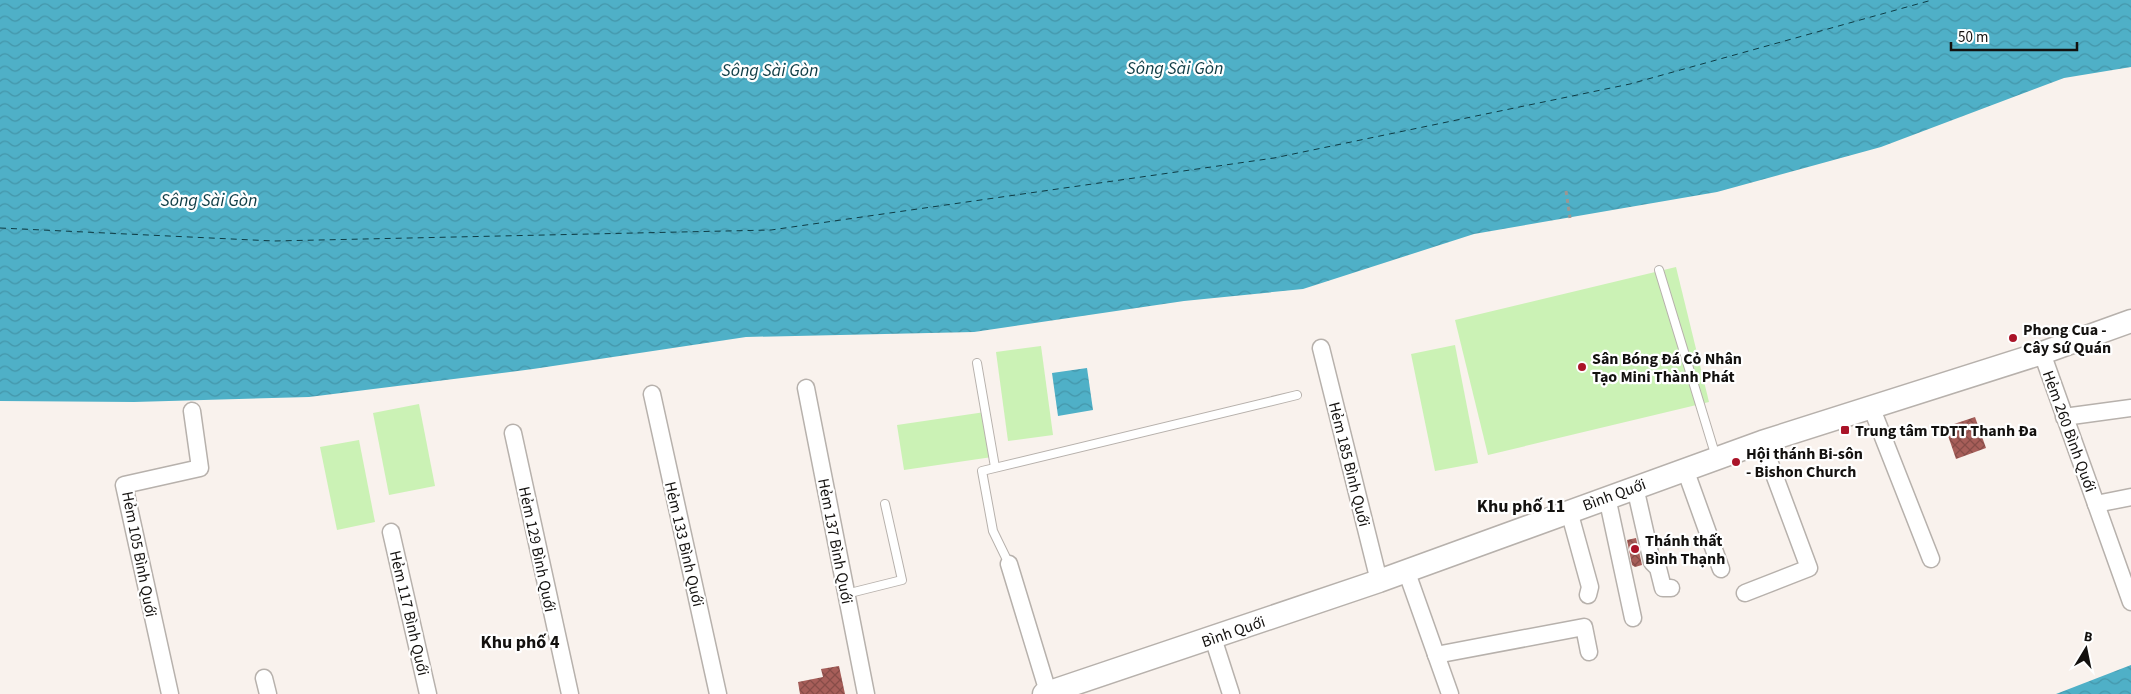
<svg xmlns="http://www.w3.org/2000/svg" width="2131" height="694" font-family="'Source Sans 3',sans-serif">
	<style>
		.garden { fill: #cbf2b5 }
		.water { fill: url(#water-waves) }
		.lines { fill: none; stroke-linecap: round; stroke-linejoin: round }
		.ferry { stroke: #0e3c45; stroke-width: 1; stroke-dasharray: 6 5; stroke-linecap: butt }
		.building { fill: url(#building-cross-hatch) }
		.lane-casing { stroke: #b7b1ac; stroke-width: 10 }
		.street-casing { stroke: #b7b1ac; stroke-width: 19 }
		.secondary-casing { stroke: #b7b1ac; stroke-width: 25 }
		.path { stroke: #9c9793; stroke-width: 3; stroke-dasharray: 4 4; stroke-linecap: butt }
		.lane { stroke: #fff; stroke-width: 8 }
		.street { stroke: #fff; stroke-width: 16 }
		.secondary { stroke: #fff; stroke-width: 22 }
		.poi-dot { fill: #aa1428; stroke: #fff; stroke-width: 2 }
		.labels { text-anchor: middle; stroke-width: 4.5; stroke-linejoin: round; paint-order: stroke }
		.poi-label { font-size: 16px; font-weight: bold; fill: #13110f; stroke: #fff; text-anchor: start }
		.street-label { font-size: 16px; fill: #13110f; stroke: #fff }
		.water-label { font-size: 18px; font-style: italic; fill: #0e3c45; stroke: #fff }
		.neighbourhood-label { font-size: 18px; font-weight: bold; fill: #13110f; stroke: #fff }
	</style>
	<defs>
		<pattern id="water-waves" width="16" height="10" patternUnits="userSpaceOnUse" patternTransform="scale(1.25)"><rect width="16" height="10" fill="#4fb0c7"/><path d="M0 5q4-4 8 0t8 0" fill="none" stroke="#4496aa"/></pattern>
		<pattern id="building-cross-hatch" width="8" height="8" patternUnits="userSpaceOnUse" patternTransform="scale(1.25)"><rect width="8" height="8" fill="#a75e59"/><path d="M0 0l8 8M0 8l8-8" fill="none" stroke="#874c48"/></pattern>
	</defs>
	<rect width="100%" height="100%" fill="#f9f2ed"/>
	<g class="garden">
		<polygon points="1676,267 1709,402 1488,455 1455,320"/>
		<polygon points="1455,345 1478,463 1435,471 1411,354"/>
		<polygon points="1041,346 1053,435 1008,441 996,352"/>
		<polygon points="419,404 435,486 389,495 373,413"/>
		<polygon points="985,412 992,457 904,470 897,425"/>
		<polygon points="359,440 375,522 337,530 320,447"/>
	</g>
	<g class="water">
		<polygon points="0,0 2131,0 2131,67 2064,78 1881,147 1717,192 1474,234 1303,289 1184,301 974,332 746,337 533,369 309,397 134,402 0,401"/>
		<polygon points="1087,368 1093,410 1058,416 1052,373"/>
		<polygon points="2131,665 2131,694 2056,694"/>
	</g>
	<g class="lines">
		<polyline class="ferry" points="0,228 274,241 771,230 1274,158 1630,84 1932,0"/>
	</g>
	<g class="building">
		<polygon points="1975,417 1986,448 1956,459 1945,427"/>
		<polygon points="1636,538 1642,565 1635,567 1632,565 1627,540"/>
		<polygon points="839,666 845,694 800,694 798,682 823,677 821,669"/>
	</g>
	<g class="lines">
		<g class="lane-casing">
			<g id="lane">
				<polyline points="1659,270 1716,457"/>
				<polyline points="977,363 995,467"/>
				<polyline points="1009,564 993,531 982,471 1297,395"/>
				<polyline points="846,594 902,580 885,504"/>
			</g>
		</g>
		<g class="street-casing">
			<g id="street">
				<polyline points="1321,348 1379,581"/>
				<polyline points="2042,353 2096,504 2131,497"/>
				<polyline points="806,388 866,694"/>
				<polyline points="652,394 718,694"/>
				<polyline points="1872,409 1931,559"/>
				<polyline points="2064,417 2131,408"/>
				<polyline points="513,433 570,694"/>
				<polyline points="1685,469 1721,569"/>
				<polyline points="1635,487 1652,562 1658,568 1663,588 1671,588"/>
				<polyline points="1607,497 1633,618"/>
				<polyline points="2096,504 2131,602"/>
				<polyline points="1569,511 1590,587 1588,595"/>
				<polyline points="391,532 428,694"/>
				<polyline points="1009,564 1048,692"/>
				<polyline points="1406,570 1450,694"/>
				<polyline points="1745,593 1809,568 1762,442"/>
				<polyline points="1213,638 1231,694"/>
				<polyline points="1436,655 1584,627 1589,652"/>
				<polyline points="264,678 268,694"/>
				<polyline points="170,694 124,485 200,468 192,411"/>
			</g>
		</g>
		<g class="secondary-casing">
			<polyline id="secondary" points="1044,694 1379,581 1762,442 2042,353 2131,321"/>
		</g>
		<polyline class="path" points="1566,191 1570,218"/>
		<use href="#lane" class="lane"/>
		<use href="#street" class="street"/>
		<use href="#secondary" class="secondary"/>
	</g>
	<g class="poi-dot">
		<circle cx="2013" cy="338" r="5"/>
		<circle cx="1582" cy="367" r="5"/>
		<rect x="1840" y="425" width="10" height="10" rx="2.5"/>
		<circle cx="1736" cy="462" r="5"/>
		<circle cx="1635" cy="549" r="5"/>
	</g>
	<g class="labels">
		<g class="poi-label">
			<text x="2023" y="335">Phong Cua -<tspan x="2023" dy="18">Cây Sứ Quán</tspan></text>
			<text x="1592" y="364">Sân Bóng Đá Cỏ Nhân<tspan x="1592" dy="18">Tạo Mini Thành Phát</tspan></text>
			<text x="1855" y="436">Trung tâm TDTT Thanh Đa</text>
			<text x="1746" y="459">Hội thánh Bi-sôn<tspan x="1746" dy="18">- Bishon Church</tspan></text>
			<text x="1645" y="546">Thánh thất<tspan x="1645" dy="18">Bình Thạnh</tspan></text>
		</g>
		<g class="street-label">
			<text transform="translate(2070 431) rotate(70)" y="6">Hẻm 260 Bình Quới</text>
			<text transform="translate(1350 464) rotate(76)" y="6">Hẻm 185 Bình Quới</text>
			<text transform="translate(1614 494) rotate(-20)" y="6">Bình Quới</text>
			<text transform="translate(836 541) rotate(79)" y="6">Hẻm 137 Bình Quới</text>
			<text transform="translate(685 544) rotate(77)" y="6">Hẻm 133 Bình Quới</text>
			<text transform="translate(538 549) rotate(78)" y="6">Hẻm 129 Bình Quới</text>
			<text transform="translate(140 554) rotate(79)" y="6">Hẻm 105 Bình Quới</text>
			<text transform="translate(410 613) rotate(77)" y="6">Hẻm 117 Bình Quới</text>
			<text transform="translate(1233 631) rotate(-19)" y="6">Bình Quới</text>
		</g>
		<g class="water-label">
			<text x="1175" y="74">Sông Sài Gòn</text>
			<text x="770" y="76">Sông Sài Gòn</text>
			<text x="209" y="206">Sông Sài Gòn</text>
		</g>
		<g class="neighbourhood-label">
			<text x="1521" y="512">Khu phố 11</text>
			<text x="520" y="648">Khu phố 4</text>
		</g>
	</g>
	<g transform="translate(2086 649) rotate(10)" stroke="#ffffff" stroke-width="4" paint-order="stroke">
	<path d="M0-4L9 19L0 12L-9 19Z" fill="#13110f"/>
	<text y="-8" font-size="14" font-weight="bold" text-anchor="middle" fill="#13110f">B</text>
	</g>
	<path d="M1951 42v8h126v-8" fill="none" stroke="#13110f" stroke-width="2.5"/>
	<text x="1958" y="42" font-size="15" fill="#13110f" stroke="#ffffff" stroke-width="4" paint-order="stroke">50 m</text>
</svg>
